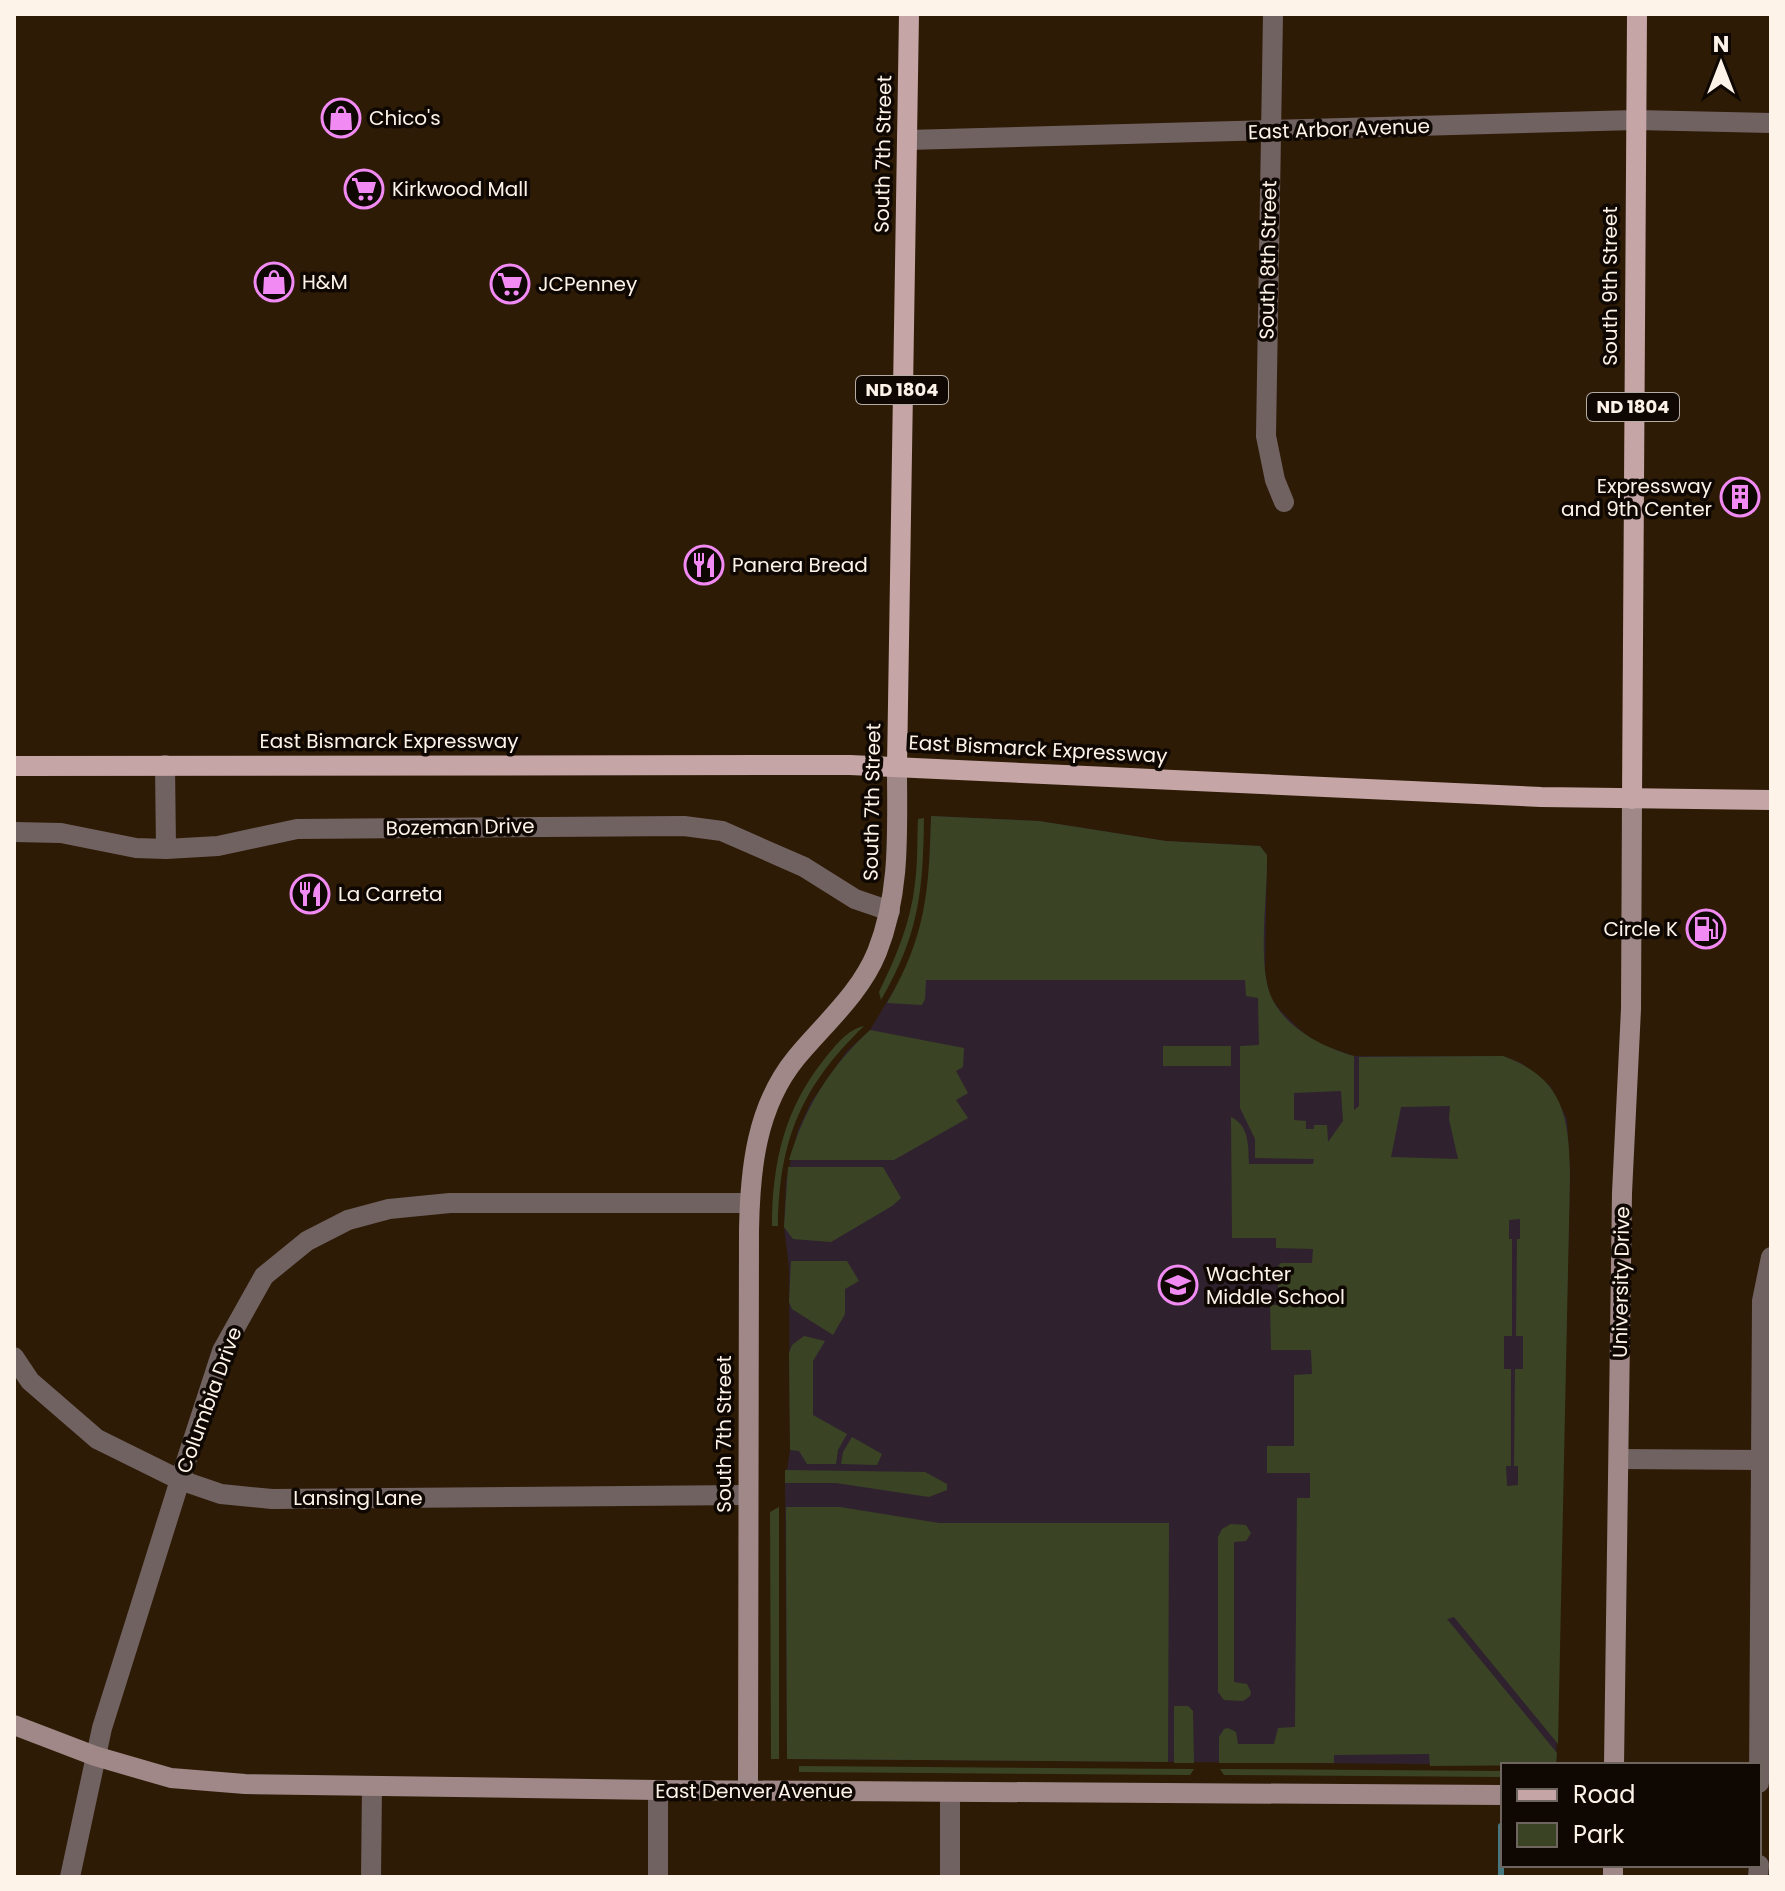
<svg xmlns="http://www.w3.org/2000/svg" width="1785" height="1891" font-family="Poppins,sans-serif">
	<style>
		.education { fill: #2f222e }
		.green { fill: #3a4425; fill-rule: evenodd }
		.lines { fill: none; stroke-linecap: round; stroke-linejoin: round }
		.stream { stroke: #457880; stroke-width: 6 }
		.street { stroke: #716262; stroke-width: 20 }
		.secondary { stroke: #a08888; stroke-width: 20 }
		.primary { stroke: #c5a5a5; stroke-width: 20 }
		.labels { text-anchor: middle; stroke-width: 7; stroke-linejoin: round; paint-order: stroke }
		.shield { fill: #0f0802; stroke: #b6aca4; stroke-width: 2 }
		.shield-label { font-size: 18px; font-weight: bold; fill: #fdf3e9 }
		.poi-label { font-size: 20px; fill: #fdf3e9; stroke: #0f0802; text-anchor: start }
		.street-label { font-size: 20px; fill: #fdf3e9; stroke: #0f0802 }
	</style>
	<rect width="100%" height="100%" fill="#2d1b06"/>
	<polygon class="education" points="931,816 1039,821 1166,841 1260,846 1267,855 1267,862 1265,973 1270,996 1279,1009 1299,1029 1317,1043 1354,1056 1503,1056 1521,1063 1550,1086 1567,1119 1570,1175 1556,1765 787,1759 785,1483 790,1450 789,1268 784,1227 786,1181 798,1130 811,1102 847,1051 870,1030 903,975 916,945 925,914 929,882"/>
	<g class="green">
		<path d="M931,816L1039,821L1166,841L1260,846L1267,855V862C1267,897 1258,963 1270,994C1283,1027 1322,1047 1354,1056V1110L1359,1106V1057L1503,1056C1564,1078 1569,1117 1570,1175L1558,1744L1454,1617L1447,1619L1557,1753L1556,1765L1430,1766L1429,1754L1334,1755V1763H1219V1737L1224,1729L1228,1728L1236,1732L1238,1744H1274L1278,1728L1295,1727L1297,1498H1310V1473H1267V1446H1294V1375L1312,1374L1311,1350H1271L1270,1305H1279L1283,1301L1312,1300V1291L1284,1290L1278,1287L1276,1268L1281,1263H1312L1313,1249L1276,1248V1238H1232L1231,1117C1250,1126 1248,1147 1249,1164H1313L1314,1159L1255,1158V1139L1240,1108V1046L1259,1045L1258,998L1246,996L1245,980H926L925,999L922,1005L887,1003C926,936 929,892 931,816ZM1341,1091L1343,1121L1328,1142L1327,1125H1314V1129H1306V1121L1294,1120V1093ZM1450,1106L1449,1119L1458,1159L1391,1157L1401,1107ZM1520,1219V1239H1517L1516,1336H1523V1369H1515L1514,1466H1518V1485L1507,1486L1506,1466H1511V1369H1504V1336H1512V1239H1509V1220Z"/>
		<path d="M924,818C923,892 919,934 881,1000L879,992C896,957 911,922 915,883C918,862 917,840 918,819Z"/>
		<path d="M864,1026C802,1086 779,1139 778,1226H772C772,1162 785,1107 826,1057C837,1044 847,1030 864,1026Z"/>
		<path d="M870,1030L964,1048L963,1067L956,1071L968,1093L956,1100L968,1118L894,1160H789C805,1107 830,1067 870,1030Z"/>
		<rect x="1163" y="1046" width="68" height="20"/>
		<polygon points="788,1167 883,1167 901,1198 892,1206 831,1242 793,1239 784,1227"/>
		<polygon points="791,1261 847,1261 859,1281 845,1289 845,1314 833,1335 792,1309 789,1302"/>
		<polygon points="804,1336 825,1341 813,1361 813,1415 847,1434 838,1450 836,1464 807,1464 799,1451 790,1450 789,1353 792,1345"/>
		<polygon points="852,1437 882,1454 877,1465 841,1464 843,1452"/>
		<polygon points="785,1470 925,1472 947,1484 947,1490 929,1497 836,1483 785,1483"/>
		<polygon points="779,1507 779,1759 771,1759 770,1512"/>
		<polygon points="786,1507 840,1507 939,1523 1169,1523 1168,1762 787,1759"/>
		<polygon points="1231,1524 1246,1525 1251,1533 1246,1541 1234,1542 1234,1682 1247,1684 1251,1692 1250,1696 1243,1701 1224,1700 1218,1692 1218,1537 1222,1529"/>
		<polygon points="1174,1706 1188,1706 1193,1711 1194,1763 1174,1763"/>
		<polygon points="799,1766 1194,1769 1190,1775 799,1772"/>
		<polygon points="1220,1769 1503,1771 1503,1777 1224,1775"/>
	</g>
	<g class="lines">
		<polyline class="stream" points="1501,1877 1501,1826"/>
		<g class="street">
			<polyline points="1273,14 1266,436 1275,480 1284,502"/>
			<polyline points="907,140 1636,120 1771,123"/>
			<polyline points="165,765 166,849"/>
			<polyline points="14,832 61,833 136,848 166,849 218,846 297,829 684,826 722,831 804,867 855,899 890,911"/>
			<polyline points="14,1357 30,1381 97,1439 180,1480 221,1494 272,1499 748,1495"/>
			<polyline points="1619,1459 1760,1460"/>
			<polyline points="1759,1783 1762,1301 1771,1257"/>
			<polyline points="70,1877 102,1728 180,1480 222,1351 264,1276 307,1241 348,1220 389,1209 450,1203 749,1203"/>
			<polyline points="371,1877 372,1786"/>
			<polyline points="658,1877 658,1790"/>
			<polyline points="950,1877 950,1793"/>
			<polyline points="1758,1877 1759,1865"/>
		</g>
		<g class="secondary">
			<polyline points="14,1725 95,1756 171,1778 245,1784 658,1790 1503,1795"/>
			<polyline points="1614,1765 1622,1193 1631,1009 1632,799"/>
			<path d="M748,1790L749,1230C750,1170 756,1107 796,1058C824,1024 860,994 877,952C901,892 897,830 897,767"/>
			<polyline points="1613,1877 1613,1865"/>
		</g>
		<g class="primary">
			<polyline points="14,766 850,765 1541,797 1771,800"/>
			<polyline points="897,767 909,14"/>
			<polyline points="1632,799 1637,14"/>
		</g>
	</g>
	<defs>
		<g id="shop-ring" transform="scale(2)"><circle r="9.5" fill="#0f0802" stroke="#f18af3" stroke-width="1.5"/><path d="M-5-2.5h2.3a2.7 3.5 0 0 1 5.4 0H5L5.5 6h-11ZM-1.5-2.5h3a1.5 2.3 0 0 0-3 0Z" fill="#f18af3"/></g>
		<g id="supermarket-ring" transform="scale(2)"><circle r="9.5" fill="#0f0802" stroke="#f18af3" stroke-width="1.5"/><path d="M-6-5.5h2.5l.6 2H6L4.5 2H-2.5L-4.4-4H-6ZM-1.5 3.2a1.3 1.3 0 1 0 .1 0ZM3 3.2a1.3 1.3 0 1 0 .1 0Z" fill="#f18af3"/></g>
		<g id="building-ring" transform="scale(2)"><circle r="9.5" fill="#0f0802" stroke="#f18af3" stroke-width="1.5"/><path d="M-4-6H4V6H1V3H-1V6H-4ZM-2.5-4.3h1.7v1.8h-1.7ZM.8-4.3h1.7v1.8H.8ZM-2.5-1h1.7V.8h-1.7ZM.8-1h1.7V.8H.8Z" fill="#f18af3"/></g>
		<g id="restaurant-ring" transform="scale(2)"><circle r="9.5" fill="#0f0802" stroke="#f18af3" stroke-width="1.5"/><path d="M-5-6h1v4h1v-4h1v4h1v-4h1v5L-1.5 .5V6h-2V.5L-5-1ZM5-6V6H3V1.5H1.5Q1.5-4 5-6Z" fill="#f18af3"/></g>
		<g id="fuel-ring" transform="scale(2)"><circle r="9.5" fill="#0f0802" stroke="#f18af3" stroke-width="1.5"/><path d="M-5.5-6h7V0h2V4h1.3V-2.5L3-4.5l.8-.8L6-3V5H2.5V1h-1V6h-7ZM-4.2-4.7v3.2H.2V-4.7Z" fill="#f18af3"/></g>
		<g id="school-ring" transform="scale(2)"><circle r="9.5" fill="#0f0802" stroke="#f18af3" stroke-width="1.5"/><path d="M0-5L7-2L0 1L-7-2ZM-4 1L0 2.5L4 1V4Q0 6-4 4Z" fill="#f18af3"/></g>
	</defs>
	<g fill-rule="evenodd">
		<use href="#shop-ring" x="341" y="118"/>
		<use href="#supermarket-ring" x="364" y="189"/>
		<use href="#shop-ring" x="274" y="282"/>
		<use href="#supermarket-ring" x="510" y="284"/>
		<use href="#building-ring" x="1740" y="497"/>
		<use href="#restaurant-ring" x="704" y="565"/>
		<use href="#restaurant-ring" x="310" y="894"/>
		<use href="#fuel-ring" x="1706" y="929"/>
		<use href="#school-ring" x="1178" y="1285"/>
	</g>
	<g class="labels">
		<g class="shield">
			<rect x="856" y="376" width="92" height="28" rx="6"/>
			<rect x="1587" y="393" width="92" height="28" rx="6"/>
		</g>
		<g class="shield-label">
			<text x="902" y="396">ND 1804</text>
			<text x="1633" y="413">ND 1804</text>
		</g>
		<g class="poi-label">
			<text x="369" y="125">Chico's</text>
			<text x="392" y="196">Kirkwood Mall</text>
			<text x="302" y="289">H&amp;M</text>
			<text x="538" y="291">JCPenney</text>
			<text x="1712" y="493" text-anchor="end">Expressway<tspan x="1712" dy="23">and 9th Center</tspan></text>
			<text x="732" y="572">Panera Bread</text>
			<text x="338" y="901">La Carreta</text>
			<text x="1678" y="936" text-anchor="end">Circle K</text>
			<text x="1206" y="1281">Wachter<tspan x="1206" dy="23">Middle School</tspan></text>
		</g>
		<g class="street-label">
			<text transform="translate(1339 129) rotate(-2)" y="7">East Arbor Avenue</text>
			<text transform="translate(883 154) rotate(-89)" y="7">South 7th Street</text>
			<text transform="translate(1268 260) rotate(-89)" y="7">South 8th Street</text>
			<text transform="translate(1610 286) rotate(-90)" y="7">South 9th Street</text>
			<text x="389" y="748">East Bismarck Expressway</text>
			<text transform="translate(1038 749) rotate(3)" y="7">East Bismarck Expressway</text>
			<text transform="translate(872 802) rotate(-89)" y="7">South 7th Street</text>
			<text transform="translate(460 827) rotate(-1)" y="7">Bozeman Drive</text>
			<text transform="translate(1621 1282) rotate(-89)" y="7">University Drive</text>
			<text transform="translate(209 1400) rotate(-70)" y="7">Columbia Drive</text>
			<text transform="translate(724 1434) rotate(-90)" y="7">South 7th Street</text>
			<text x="358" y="1505">Lansing Lane</text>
			<text x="754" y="1798">East Denver Avenue</text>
		</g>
	</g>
	<rect width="1785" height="1891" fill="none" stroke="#fdf3e9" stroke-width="32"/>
	<rect x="1501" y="1763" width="260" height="104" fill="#0f0802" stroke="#6e665e" stroke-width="2"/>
	<rect x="1517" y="1789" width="40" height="12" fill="#c5a5a5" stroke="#6e665e" stroke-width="2"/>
	<text x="1573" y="1803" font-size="24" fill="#fdf3e9">Road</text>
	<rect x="1517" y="1823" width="40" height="24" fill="#3a4425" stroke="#6e665e" stroke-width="2"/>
	<text x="1573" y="1843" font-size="24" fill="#fdf3e9">Park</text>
	<g transform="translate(1721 64)" stroke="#0f0802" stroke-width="6" paint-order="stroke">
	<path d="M0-6L14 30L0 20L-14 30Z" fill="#fdf3e9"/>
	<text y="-12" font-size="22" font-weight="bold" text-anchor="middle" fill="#fdf3e9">N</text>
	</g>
</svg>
